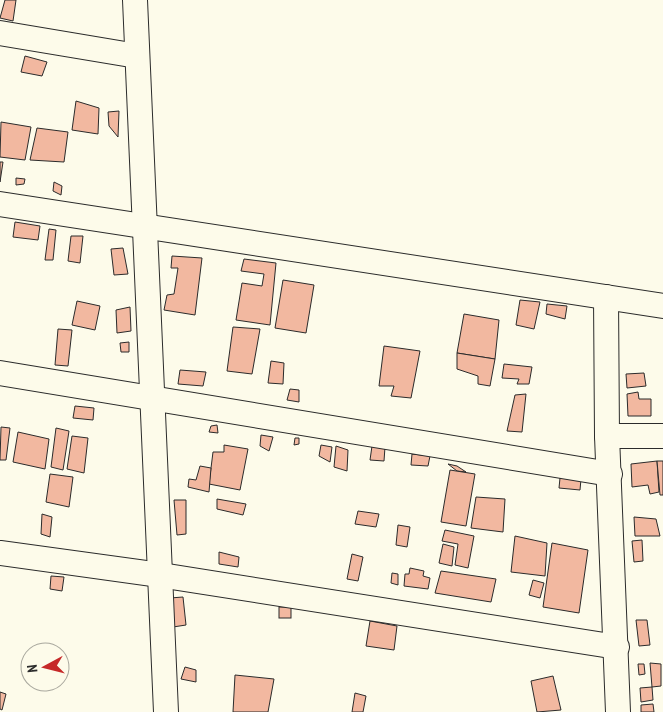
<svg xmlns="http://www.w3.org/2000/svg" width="663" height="712" font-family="'PT Sans Narrow',sans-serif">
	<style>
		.building { fill: #f2b8a0; stroke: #2b2b2b }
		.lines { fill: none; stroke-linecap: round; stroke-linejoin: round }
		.minor-casing { stroke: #2b2b2b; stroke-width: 26 }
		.minor { stroke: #fdfbea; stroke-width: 24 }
	</style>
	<rect width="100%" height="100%" fill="#fdfbea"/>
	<g class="building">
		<polygon points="5,0 16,0 13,21 0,18"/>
		<polygon points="25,56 47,62 42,76 21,72"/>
		<polygon points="76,101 99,108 98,134 72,130"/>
		<polygon points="119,111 118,137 109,126 108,112"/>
		<polygon points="1,122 31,127 25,160 0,157"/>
		<polygon points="37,128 68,132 64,162 30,160"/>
		<polygon points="0,162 3,162 0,182"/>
		<polygon points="16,178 25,179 24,184 16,185"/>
		<polygon points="54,182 62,186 61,195 53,191"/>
		<polygon points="15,222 40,226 38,240 13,237"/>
		<polygon points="49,229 56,230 53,260 45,260"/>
		<polygon points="71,236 83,236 80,263 68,261"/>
		<polygon points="123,248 128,274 114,275 111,249"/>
		<polygon points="172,256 202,258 195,315 164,310 167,295 174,294 178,268 171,268"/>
		<polygon points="244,259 276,263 270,325 236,320 242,283 262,286 264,274 241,271"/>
		<polygon points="283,280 314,285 306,333 275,328"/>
		<polygon points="520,300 540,302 534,329 516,325"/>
		<polygon points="77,301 100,306 95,330 72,325"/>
		<polygon points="547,304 567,306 565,319 546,314"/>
		<polygon points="130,307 131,331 117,333 116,310"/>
		<polygon points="464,314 499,320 495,359 457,353"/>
		<polygon points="233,327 260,329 252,374 227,371"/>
		<polygon points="58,329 72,330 68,366 55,365"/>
		<polygon points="129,342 129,352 121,352 120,343"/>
		<polygon points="384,346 420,351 411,398 391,396 394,386 379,386"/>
		<polygon points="457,353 495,359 490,386 478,384 478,376 457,369"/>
		<polygon points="271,361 284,363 283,384 268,383"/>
		<polygon points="504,364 532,367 529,384 517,384 519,379 502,378"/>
		<polygon points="180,370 206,372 203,386 178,384"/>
		<polygon points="644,373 646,386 627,388 626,374"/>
		<polygon points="290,389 299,390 299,402 287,400"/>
		<polygon points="638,392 639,399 651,399 651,416 628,416 627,394"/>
		<polygon points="526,394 522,432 507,431 515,395"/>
		<polygon points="75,406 94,408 93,420 73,418"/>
		<polygon points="217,425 218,433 209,432 211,426"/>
		<polygon points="1,427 10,428 6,460 0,460"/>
		<polygon points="56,428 69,431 63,470 51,467"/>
		<polygon points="18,432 49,439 45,469 13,462"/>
		<polygon points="261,435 273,437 269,451 260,446"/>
		<polygon points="72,436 88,438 84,473 67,469"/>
		<polygon points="295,438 299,438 299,444 294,445"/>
		<polygon points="224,445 248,449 240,490 209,484 213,452 224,452"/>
		<polygon points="321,445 332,447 330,462 319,456"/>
		<polygon points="336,446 348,450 347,471 334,467"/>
		<polygon points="372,446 385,447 384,461 370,460"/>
		<polygon points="412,454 430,456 428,466 411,465"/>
		<polygon points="657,461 659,492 650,494 648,485 632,487 631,464"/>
		<polygon points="657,461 663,461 663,495 660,495"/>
		<polygon points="448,464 457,466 466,472 457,471"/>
		<polygon points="200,466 211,468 209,492 188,487 189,479 196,480"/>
		<polygon points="450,470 475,474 466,526 441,522"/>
		<polygon points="50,474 73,477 69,507 46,502"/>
		<polygon points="560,478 581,479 580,490 559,488"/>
		<polygon points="476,497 505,499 503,532 471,528"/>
		<polygon points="217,499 246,504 243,515 217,509"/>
		<polygon points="174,500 186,500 186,534 177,535"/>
		<polygon points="358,511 379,514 376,527 355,524"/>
		<polygon points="42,514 52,517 50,537 41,534"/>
		<polygon points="634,517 656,519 660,536 635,536"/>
		<polygon points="398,525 410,527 407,547 396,545"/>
		<polygon points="445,530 474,536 468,568 455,565 458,544 442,541"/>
		<polygon points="515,536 547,543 545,576 511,572"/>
		<polygon points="642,540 643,561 634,562 632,541"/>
		<polygon points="552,543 588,550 579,613 543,607"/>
		<polygon points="443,544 454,547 452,566 439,563"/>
		<polygon points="219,552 239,557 238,567 219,564"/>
		<polygon points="352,554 363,557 358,581 347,579"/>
		<polygon points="410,568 424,571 423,576 430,578 428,589 404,586 405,574 409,574"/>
		<polygon points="441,571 496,579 491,602 435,593"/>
		<polygon points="392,573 398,574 398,585 391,583"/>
		<polygon points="51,576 64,577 62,591 50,589"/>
		<polygon points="533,580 544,583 540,598 529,595"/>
		<polygon points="183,597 186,625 173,627 170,598"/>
		<rect x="279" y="607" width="12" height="11"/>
		<polygon points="636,620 647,620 650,645 639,646"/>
		<polygon points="370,621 397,626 394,650 366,646"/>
		<polygon points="650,663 661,664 661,686 652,687"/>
		<polygon points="638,664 644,664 645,674 639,675"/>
		<polygon points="185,667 196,670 196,682 181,679"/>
		<polygon points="235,675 274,679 268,712 233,712"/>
		<polygon points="553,676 561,710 537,712 531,681"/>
		<polygon points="652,687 653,700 641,702 640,688"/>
		<polygon points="0,692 6,694 2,710 0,709"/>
		<polygon points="355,693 366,696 363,712 352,712"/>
		<polygon points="653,704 654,712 641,712 641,705"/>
	</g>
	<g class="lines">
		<g class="minor-casing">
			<g id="minor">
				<polyline points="135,0 166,712"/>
				<polyline points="0,33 137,56"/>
				<polyline points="0,204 663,306"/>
				<polyline points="606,297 607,436 618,712"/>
				<polyline points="0,373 610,474"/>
				<polyline points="607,436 663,436"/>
				<polyline points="0,553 160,575 617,647"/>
			</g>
		</g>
		<use href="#minor" class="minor"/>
	</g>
	<g transform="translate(45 667) rotate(263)"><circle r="24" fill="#fdfbea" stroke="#a9a89e"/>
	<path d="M0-4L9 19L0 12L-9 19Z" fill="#c62828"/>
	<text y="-8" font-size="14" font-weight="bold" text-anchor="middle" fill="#2b2b2b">N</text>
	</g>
</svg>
